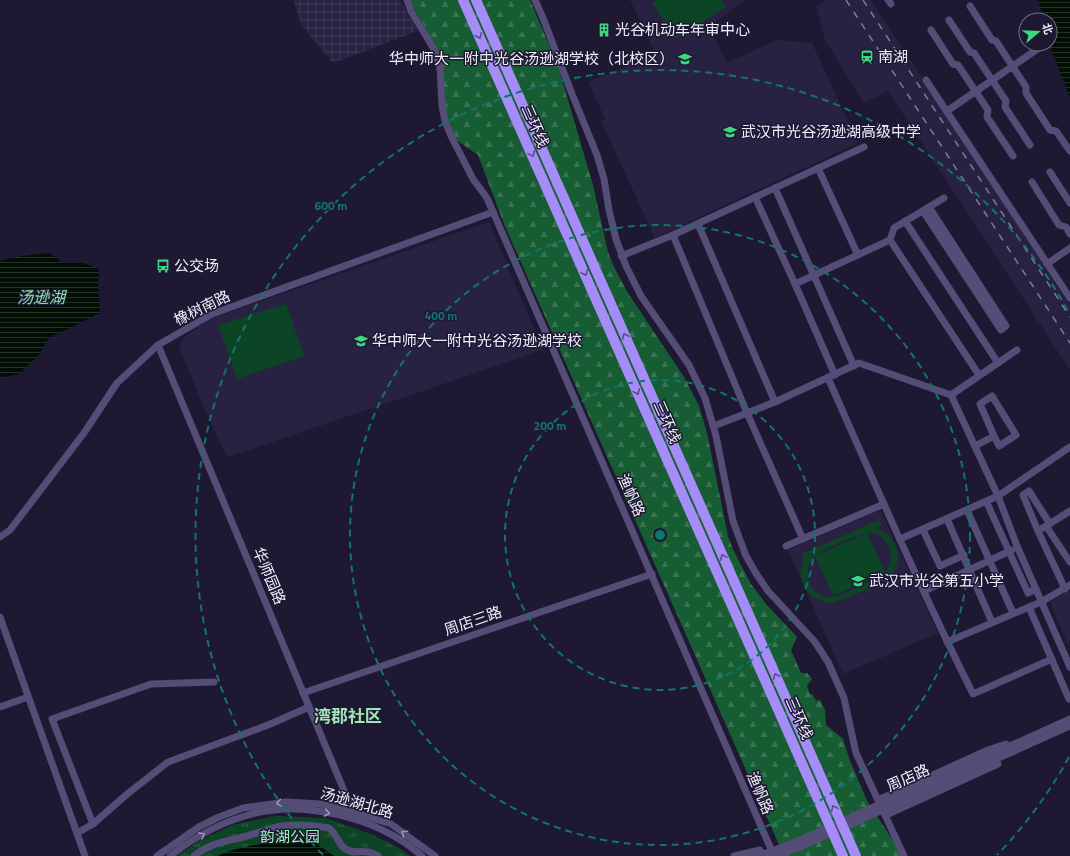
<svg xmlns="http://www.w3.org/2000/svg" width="1070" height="856" font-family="'Titillium Web','Noto Sans SC',sans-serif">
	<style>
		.built { fill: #292141 }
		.industrial { fill: url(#industrial-grid) }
		.forest { fill: url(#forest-firs) }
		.park { fill: url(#park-tufts) }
		.garden { fill: #0c4525; fill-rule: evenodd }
		.water { fill: url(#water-rules) }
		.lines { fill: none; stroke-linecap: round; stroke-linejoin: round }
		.minor { stroke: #554c78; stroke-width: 7 }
		.highway { stroke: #a68cf9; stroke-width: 10 }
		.rail { stroke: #807c91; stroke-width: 1.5; stroke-dasharray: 7 7; stroke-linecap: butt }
		.oneway { stroke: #5b4c8c }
		.oneway2 { stroke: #9b95b4 }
		.ring { fill: none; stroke: #0f766e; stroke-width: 2; stroke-dasharray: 7 5 }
		.labels { text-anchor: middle; stroke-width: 3; stroke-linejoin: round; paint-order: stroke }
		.poi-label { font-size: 15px; fill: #f1effe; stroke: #1e1832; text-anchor: start }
		.street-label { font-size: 15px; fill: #f1effe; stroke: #1e1832 }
		.park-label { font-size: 15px; fill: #97f5b5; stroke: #1e1832 }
		.water-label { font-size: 16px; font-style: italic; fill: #89e6a7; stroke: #1e1832 }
		.quarter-label { font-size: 17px; font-weight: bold; fill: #9fe6b4; stroke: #1e1832 }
		.centre { fill: #0f766e; stroke: #1e1832; stroke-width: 2 }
		.ring-label { font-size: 12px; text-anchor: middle; font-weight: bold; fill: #0f766e; stroke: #1e1832; stroke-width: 3; stroke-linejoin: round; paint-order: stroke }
	</style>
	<defs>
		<pattern id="industrial-grid" width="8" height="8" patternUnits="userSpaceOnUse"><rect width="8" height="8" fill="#292141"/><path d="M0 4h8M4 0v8" fill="none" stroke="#3e3754"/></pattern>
		<pattern id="forest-firs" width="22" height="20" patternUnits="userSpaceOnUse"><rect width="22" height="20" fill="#175d34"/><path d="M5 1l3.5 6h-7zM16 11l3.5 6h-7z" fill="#397552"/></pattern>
		<pattern id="park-tufts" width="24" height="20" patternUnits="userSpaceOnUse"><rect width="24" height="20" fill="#0c4525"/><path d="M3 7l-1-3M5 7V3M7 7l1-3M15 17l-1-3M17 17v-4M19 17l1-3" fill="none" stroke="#306046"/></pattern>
		<pattern id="water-rules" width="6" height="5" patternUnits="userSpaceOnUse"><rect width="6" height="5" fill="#000e04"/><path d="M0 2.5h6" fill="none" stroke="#26312a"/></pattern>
	</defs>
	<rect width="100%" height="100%" fill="#1e1832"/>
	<g class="built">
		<polygon points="630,0 745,0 709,27 727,63 776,40 812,43 858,143 655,238 601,121 605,119 588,82 656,54"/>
		<polygon points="826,0 871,0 1070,305 1070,370 888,91 864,103 825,40 816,6"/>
		<polygon points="489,222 543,350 228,457 223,449 206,412 179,347 186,335 212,318"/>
		<polygon points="880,510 938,633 843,674 788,550"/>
		<polygon points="1070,590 1070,641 1067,643 1050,602"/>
	</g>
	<polygon class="industrial" points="293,0 400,0 418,31 333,63 302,26"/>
	<polygon class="forest" points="409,0 530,0 558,66 593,185 608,252 614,267 628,293 684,377 699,406 707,433 728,536 732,547 740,563 751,584 766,604 797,637 791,650 801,673 807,673 812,679 807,686 810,695 812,694 816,701 820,700 825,710 826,725 843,739 849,758 867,801 896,845 901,856 784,856 504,224 478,155 452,137 443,104 444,74 437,48"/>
	<polygon class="park" points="275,816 325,818 371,834 401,849 410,856 177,856 199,841 232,825"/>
	<g class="garden">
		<polygon points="656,0 721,0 726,7 676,39 652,3"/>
		<polygon points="286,304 304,356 237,379 218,325"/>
		<path d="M879,520L882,525L875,528C897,535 906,560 889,577C883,583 838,603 830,603C822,602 813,598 808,592C803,586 800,577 801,569C803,562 805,562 802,554ZM867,533C888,532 899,557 885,572ZM867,533L815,556L833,596L884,573L879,577C867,582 843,596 831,597C810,598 800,571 814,557C820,550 857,535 867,533Z"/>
	</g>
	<g class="water">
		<polygon points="1038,0 1070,0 1070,98 1054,57 1050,44 1050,20 1044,20"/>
		<polygon points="49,253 63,263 83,263 99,269 98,288 100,313 49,338 39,355 19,374 0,378 0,261 22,256"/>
		<path d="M301,838L313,841L334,856H217C244,844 272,843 301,838Z"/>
	</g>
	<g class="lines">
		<g class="minor">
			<polyline points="407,0 411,11 435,51 440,67 442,106 445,121 451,136 473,179 487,198 774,856"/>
			<polyline points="535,0 543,18 572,94 597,155 604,179 609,210 616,239 626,266 641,296 689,365 705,398 716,436 733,521 746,556 757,575 768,591 815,642 828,662 844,698 856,753 904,856"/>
			<polyline points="888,0 891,4"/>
			<polyline points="970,6 992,40 996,41 1026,87 1026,93 1050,130 1056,131 1070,151"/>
			<polyline points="949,20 970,52 974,53 1006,101 1005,107 1030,145"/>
			<polyline points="931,30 953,64 958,65 988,110 987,117 1013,156"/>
			<polyline points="926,80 1070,298"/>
			<polyline points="947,111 1042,46"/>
			<polyline points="818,168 858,255"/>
			<polyline points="1050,172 1070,203"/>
			<polyline points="1032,182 1059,225 1066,227 1070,234"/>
			<polyline points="775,188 854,366"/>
			<polyline points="755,197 795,284"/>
			<polyline points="923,211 1001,330 1006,326 929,207"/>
			<polyline points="905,221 998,363"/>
			<polyline points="698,224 775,402"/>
			<polyline points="673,235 747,413 803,539"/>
			<polyline points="890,240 979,375"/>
			<polyline points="621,256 673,235 864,147"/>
			<polyline points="1047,264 1070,248"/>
			<polyline points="158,345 353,812 351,818"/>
			<polyline points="835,375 795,284 890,240 894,228 944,198"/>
			<path d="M828,378C875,484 921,590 973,694L1052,659"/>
			<polyline points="951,395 1017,350"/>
			<polyline points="714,426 775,402 859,363 951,395 998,496 1017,546 1070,667"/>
			<polyline points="975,446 994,436 980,404 992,396 1016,435 999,446 994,436"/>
			<polyline points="986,501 1028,593 1036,589"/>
			<polyline points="967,510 1013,613"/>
			<polyline points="947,519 992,622"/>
			<polyline points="1046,526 1070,562"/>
			<polyline points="923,530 940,566 964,555"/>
			<polyline points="1038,531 1023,495 1029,491 1050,524"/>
			<polyline points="0,537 10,530 84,433 117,383 158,345 212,314 493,212"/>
			<polyline points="900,539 998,496 1070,447"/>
			<polyline points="786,546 884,504"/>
			<polyline points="1065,589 1038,531 1070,511"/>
			<polyline points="924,591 1012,550"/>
			<polyline points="1029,607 1069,699"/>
			<polyline points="0,617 85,856"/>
			<polyline points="947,642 1041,602 1070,585"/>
			<polyline points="303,693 652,574"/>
			<polyline points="0,707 28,697"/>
			<polyline points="878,800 988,750 1006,744"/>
			<polyline points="886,815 998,764"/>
			<polyline points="93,824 126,795 168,762 268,725 309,707"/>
			<polyline points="77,833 93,824 52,719 151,684 214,682"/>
			<polyline points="157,856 199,827 219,817 243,808 286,802 320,804 353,812 391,824 435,856"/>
			<path d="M170,856C192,839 217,824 245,816C301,798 378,817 422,856"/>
			<path d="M194,856C210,843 224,842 243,837C256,834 269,828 282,826C297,824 314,825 329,828C336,833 338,843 344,848C354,856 365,847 378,856"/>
			<polyline points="734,856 760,850"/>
			<polyline points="754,856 770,852 798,841 1070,719"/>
			<polyline points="775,856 800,847 1070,726"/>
		</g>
		<g class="highway">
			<polyline points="463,0 843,856"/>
			<polyline points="476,0 856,856"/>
		</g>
		<g class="rail">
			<polyline points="846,0 1070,343"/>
			<polyline points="863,0 1070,317"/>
		</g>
	</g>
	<defs><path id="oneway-chevron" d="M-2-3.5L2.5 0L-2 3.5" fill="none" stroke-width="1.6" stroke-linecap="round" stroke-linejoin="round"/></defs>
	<g class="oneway">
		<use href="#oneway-chevron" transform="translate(479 36) rotate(66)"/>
		<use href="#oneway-chevron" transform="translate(532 154) rotate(66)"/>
		<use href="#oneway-chevron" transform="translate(585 273) rotate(66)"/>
		<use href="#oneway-chevron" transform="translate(625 336) rotate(-114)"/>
		<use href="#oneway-chevron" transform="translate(637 392) rotate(66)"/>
		<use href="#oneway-chevron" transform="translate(723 557) rotate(-114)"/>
		<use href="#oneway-chevron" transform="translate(776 676) rotate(-114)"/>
		<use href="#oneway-chevron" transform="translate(834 808) rotate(-114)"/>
	</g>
	<g class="oneway2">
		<use href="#oneway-chevron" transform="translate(279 803) rotate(172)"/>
		<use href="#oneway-chevron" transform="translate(327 813) rotate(11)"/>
		<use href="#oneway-chevron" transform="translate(404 833) rotate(-145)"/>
		<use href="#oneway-chevron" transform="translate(202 835) rotate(-30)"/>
	</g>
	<g class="ring">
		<circle cx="660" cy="535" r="155"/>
		<circle cx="660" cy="535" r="310"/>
		<path d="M1069 757A465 465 0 0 1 997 855M323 855A465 465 0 1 1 1069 313"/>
	</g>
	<defs>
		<g id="building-bare" transform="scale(1.08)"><path d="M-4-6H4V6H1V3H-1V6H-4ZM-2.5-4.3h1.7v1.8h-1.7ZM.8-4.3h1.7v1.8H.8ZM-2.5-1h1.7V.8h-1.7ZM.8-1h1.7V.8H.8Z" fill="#3cd77e" stroke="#1e1832" stroke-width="2.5" paint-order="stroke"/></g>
		<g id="station-bare" transform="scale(1.08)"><path d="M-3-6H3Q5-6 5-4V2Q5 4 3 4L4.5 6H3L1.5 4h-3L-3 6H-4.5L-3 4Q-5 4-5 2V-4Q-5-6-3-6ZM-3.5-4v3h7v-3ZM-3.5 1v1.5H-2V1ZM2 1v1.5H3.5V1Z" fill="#3cd77e" stroke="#1e1832" stroke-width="2.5" paint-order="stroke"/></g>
		<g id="school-bare" transform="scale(1.08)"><path d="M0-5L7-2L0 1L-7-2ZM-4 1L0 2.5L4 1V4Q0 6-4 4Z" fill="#3cd77e" stroke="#1e1832" stroke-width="2.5" paint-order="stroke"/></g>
		<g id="bus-bare" transform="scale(1.08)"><path d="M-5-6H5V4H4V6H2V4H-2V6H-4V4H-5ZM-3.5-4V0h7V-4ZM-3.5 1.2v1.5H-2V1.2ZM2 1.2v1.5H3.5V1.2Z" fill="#3cd77e" stroke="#1e1832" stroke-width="2.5" paint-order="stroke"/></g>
	</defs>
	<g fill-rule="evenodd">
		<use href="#building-bare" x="604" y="30"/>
		<use href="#station-bare" x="867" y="57"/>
		<use href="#school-bare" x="685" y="59"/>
		<use href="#school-bare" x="730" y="132"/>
		<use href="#bus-bare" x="163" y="266"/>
		<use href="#school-bare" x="361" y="341"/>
		<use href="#school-bare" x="858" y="581"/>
	</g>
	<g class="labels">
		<g class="poi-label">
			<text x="615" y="35">光谷机动车年审中心</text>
			<text x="878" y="62">南湖</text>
			<text x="674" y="64" text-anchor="end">华中师大一附中光谷汤逊湖学校（北校区）</text>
			<text x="741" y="137">武汉市光谷汤逊湖高级中学</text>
			<text x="174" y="271">公交场</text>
			<text x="372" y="346">华中师大一附中光谷汤逊湖学校</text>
			<text x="869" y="586">武汉市光谷第五小学</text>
		</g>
		<g class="street-label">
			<text transform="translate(535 126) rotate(66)" y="5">三环线</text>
			<text transform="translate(202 308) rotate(-26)" y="5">橡树南路</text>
			<text transform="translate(667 422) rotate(66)" y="5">三环线</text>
			<text transform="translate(631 495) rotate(66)" y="5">渔帆路</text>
			<text transform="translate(269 576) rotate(67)" y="5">华师园路</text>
			<text transform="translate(473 621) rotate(-19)" y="5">周店三路</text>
			<text transform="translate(799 718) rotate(66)" y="5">三环线</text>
			<text transform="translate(908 778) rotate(-24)" y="5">周店路</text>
			<text transform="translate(760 793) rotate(67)" y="5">渔帆路</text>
			<text transform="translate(357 803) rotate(16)" y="5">汤逊湖北路</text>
		</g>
		<g class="park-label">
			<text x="290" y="842">韵湖公园</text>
		</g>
		<g class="water-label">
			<text x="41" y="303">汤逊湖</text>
		</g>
		<g class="quarter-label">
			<text x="348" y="722">湾郡社区</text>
		</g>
	</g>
	<circle cx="660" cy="535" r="6" class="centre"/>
	<g class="ring-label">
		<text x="331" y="210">600 m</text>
		<text x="441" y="320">400 m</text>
		<text x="550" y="430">200 m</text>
	</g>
	<g transform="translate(1038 32) rotate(71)"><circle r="19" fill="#1e1832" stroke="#726e84"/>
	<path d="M0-3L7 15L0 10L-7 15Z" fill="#3cd77e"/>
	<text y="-6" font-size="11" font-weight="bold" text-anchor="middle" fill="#f1effe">北</text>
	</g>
</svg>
